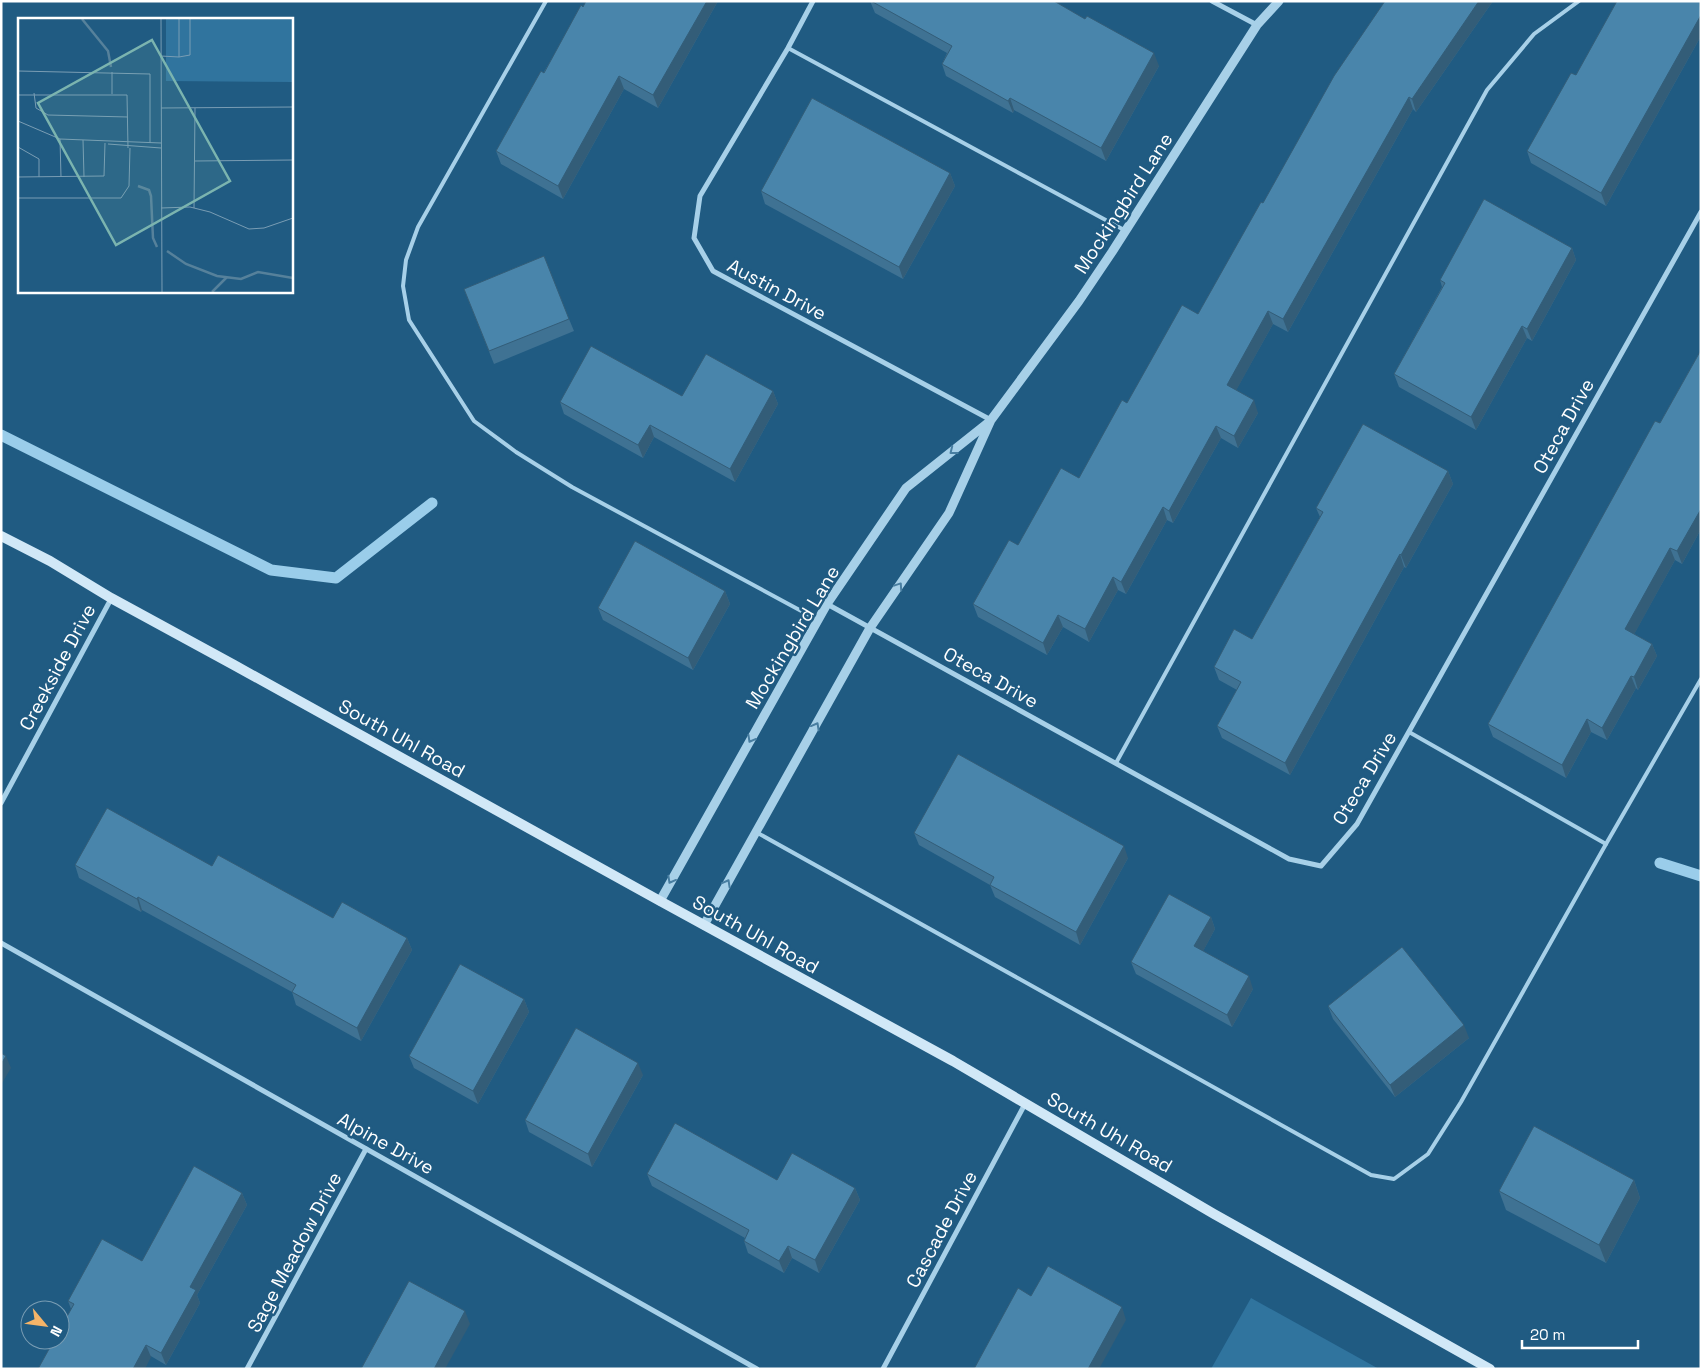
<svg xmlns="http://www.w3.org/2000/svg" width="1702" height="1370" font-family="'Space Grotesk',sans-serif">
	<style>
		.green { fill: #30749e }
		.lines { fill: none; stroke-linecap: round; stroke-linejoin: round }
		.stream { stroke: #9acdea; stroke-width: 11 }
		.service { stroke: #a7d0e8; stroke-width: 4 }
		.minor { stroke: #a7d0e8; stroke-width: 5 }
		.tertiary { stroke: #a7d0e8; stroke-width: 9 }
		.secondary { stroke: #d1e8f7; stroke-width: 10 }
		.wall { fill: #3f7293 }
		.shaded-wall { fill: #335d78 }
		.building { fill: #4985ab; stroke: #335d78 }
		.oneway { stroke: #487ea1 }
		.labels { text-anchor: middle; stroke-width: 5; stroke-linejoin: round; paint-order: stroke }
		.street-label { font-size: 19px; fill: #fff; stroke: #205b82 }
		.inset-river { fill: none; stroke: #56819b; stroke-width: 2.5 }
		.inset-road { fill: none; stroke: #799db4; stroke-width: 1 }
		.view { fill: #7bb4af; fill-opacity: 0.15; stroke: #7bb4af; stroke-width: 2.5 }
		.inset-edge { fill: none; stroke: #fff; stroke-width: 2.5 }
	</style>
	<rect width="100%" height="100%" fill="#205b82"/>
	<polygon class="green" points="1251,1298 1379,1369 1211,1369"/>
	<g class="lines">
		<g class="stream">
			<polyline points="1,435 271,570 336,578 432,503"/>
			<polyline points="1660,863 1701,876"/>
		</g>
		<g class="service">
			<polyline points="546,1 418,227 406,260 403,286 409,320 474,421 516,452 572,487 818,620"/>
			<polyline points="788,48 1126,231"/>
			<polyline points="1409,732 1606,844"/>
			<polyline points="1116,763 1487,90 1534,34 1579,1"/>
			<polyline points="756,832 1371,1175 1394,1179 1428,1154 1461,1102 1606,844 1701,679"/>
		</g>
		<g class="minor">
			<polyline points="813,1 788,48 700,196 694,238 713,271 991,420"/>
			<polyline points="1212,1 1257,25"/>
			<polyline points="827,604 1289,859 1321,866 1357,824 1701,212"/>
			<polyline points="1,803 111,599"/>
			<polyline points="1,943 757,1369"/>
			<polyline points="247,1369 366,1149"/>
			<polyline points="883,1369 1025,1104"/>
		</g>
		<g class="tertiary">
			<polyline points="660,901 827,604 906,488 989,422"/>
			<polyline points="704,925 870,628 949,513 991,420 1079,301 1112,252 1257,25 1279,1"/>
		</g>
		<polyline class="secondary" points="1,536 50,561 111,598 234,665 660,901 953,1061 1214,1214 1490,1369"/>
	</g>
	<g class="wall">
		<polygon points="718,1 658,108 624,89 563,199 501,164 496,151 583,7"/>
		<polygon points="870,1 1054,1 1159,66 1106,161 1014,110 1013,113 946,76 942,64 947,53 875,13"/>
		<polygon points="1385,1 1493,1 1416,112 1413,109 1288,332 1273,324 1236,390 1258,413 1238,448 1221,438 1173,523 1167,520 1126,594 1118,590 1089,642 1063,627 1047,655 978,617 973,604 1018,545 1079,478 1127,403 1198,314 1263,203"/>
		<polygon points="1701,2 1701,36 1606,206 1531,163 1527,151 1576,75"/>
		<polygon points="950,173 955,186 903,279 765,204 761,191"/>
		<polygon points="1572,248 1576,260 1532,341 1527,338 1476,430 1399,387 1394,374 1442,287 1440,280"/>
		<polygon points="464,289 569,319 574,331 494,364"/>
		<polygon points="1701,350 1701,529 1682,564 1675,560 1634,634 1652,644 1657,656 1638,690 1636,688 1607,740 1591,732 1566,778 1493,737 1488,724 1660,423"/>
		<polygon points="773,391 778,404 735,482 654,437 643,458 564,414 560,402"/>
		<polygon points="1448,471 1453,484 1406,568 1404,567 1290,775 1222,738 1217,726 1237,690 1219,680 1214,667 1252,639 1320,517 1316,508"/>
		<polygon points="725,591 730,604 693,670 603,620 598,608"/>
		<polygon points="914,833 1128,858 1080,945 995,897 990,885 919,845"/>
		<polygon points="75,865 212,866 333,918 407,938 412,950 361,1041 296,1005 292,992 142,910 141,912 79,878"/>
		<polygon points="1211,917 1215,929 1203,951 1253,989 1232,1027 1136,974 1131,962"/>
		<polygon points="524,999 529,1012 478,1104 414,1068 409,1056"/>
		<polygon points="1328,1006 1469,1038 1395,1097 1333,1019"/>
		<polygon points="643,1075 592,1167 529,1132 525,1120"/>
		<polygon points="647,1174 777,1180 855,1188 860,1200 819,1273 792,1258 784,1273 748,1253 744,1241 745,1238 652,1186"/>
		<polygon points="1634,1180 1640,1198 1606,1263 1506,1210 1499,1191"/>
		<polygon points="242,1193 247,1205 197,1295 200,1303 166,1365 71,1309 68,1301 142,1261"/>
	</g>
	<g class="shaded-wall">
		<polygon points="707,1 718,1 658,108 653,95"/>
		<polygon points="1479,1 1493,1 1416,112 1412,99"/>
		<polygon points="1701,15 1701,36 1606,206 1601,193"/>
		<polygon points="1154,53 1159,66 1106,161 1101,148"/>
		<polygon points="619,76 624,89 563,199 558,186"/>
		<polygon points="1409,97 1413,109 1288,332 1283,319"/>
		<polygon points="1010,98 1014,110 1013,113 1008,101"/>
		<polygon points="950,173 955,186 903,279 899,267"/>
		<polygon points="1572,248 1576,260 1532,341 1527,329"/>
		<polygon points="1268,311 1273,324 1232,398 1227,385"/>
		<polygon points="1522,326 1527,338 1476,430 1471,417"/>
		<polygon points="773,391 778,404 735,482 730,469"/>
		<polygon points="1254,400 1258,413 1238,448 1234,436"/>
		<polygon points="650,425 654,437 643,458 638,445"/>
		<polygon points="1216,426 1221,438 1173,523 1169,511"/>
		<polygon points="1448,471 1453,484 1406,568 1401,555"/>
		<polygon points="1163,507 1167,520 1126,594 1121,582"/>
		<polygon points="1701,509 1701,529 1682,564 1677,551"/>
		<polygon points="1670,548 1675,560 1630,642 1625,629"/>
		<polygon points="1400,554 1404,567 1290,775 1285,763"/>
		<polygon points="1113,577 1118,590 1089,642 1085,629"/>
		<polygon points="725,591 730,604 693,670 688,658"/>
		<polygon points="1058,615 1063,627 1047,655 1043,643"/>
		<polygon points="1652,644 1657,656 1638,690 1634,677"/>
		<polygon points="1631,676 1636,688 1607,740 1602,728"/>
		<polygon points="1587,719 1591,732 1566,778 1562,765"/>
		<polygon points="1124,846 1128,858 1080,945 1076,932"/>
		<polygon points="138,897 142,910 141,912 137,899"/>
		<polygon points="1211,917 1215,929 1199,959 1194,946"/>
		<polygon points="407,938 412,950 361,1041 357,1028"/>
		<polygon points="1249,976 1253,989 1232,1027 1227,1015"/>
		<polygon points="524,999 529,1012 478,1104 473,1091"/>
		<polygon points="1464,1025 1469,1038 1395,1097 1390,1085"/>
		<polygon points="6,1056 11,1068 1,1085 1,1064"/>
		<polygon points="638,1063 643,1075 592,1167 588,1154"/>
		<polygon points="1634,1180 1640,1198 1606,1263 1599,1245"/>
		<polygon points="855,1188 860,1200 819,1273 815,1260"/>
		<polygon points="242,1193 247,1205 197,1295 200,1303 166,1365 161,1353 190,1287"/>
		<polygon points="788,1246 792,1258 784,1273 779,1261"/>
		<polygon points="1122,1307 1126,1320 1099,1369 1088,1369"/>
		<polygon points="465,1311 470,1324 445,1369 434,1369"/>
		<polygon points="146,1345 151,1357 145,1369 133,1369"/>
	</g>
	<g class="building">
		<polygon points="586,1 707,1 653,95 619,76 558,186 496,151 541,71 544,73 581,5 583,7"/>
		<polygon points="871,1 1054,1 1085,19 1087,16 1154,53 1101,148 1010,98 1008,101 942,64 952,46"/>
		<polygon points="1385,1 1479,1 1412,99 1409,97 1283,319 1268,311 1227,385 1254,400 1234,436 1216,426 1169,511 1163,507 1121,582 1113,577 1085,629 1058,615 1043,643 973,604 1009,540 1018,545 1061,468 1079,478 1122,400 1127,403 1182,305 1198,314 1261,202 1263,203 1334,76"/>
		<polygon points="1617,1 1700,1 1701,15 1601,193 1527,151 1571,73 1576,75"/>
		<polygon points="812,98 950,173 899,267 761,191"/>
		<polygon points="1484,199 1572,248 1527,329 1522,326 1471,417 1394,374 1445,283 1440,280"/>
		<polygon points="544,256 569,319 489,351 464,289"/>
		<polygon points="591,346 682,396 706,354 773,391 730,469 650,425 638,445 560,402"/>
		<polygon points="1701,350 1701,509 1677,551 1670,548 1625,629 1652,644 1634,677 1631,676 1602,728 1587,719 1562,765 1488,724 1655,421 1660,423"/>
		<polygon points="1363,424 1448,471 1401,555 1400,554 1285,763 1217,726 1241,682 1214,667 1234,629 1252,639 1323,512 1316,508"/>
		<polygon points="635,541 725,591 688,658 598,608"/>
		<polygon points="958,754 1124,846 1076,932 990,885 994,877 914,833"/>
		<polygon points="107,808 212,866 218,855 333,918 342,902 407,938 357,1028 292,992 296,985 138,897 137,899 75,865"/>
		<polygon points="1169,894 1211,917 1194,946 1249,976 1227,1015 1131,962"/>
		<polygon points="1402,947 1464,1025 1390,1085 1328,1006"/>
		<polygon points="460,964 524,999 473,1091 409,1056"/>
		<polygon points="576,1028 638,1063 588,1154 525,1120"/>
		<polygon points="1,1053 6,1056 1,1064"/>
		<polygon points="675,1123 777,1180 792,1153 855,1188 815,1260 788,1246 779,1261 744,1241 749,1230 647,1174"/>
		<polygon points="1534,1126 1634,1180 1599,1245 1499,1191"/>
		<polygon points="194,1166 242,1193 190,1287 196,1290 161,1353 146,1345 133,1369 38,1369 54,1340 60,1340 60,1329 74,1304 68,1301 102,1239 142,1261"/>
		<polygon points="1048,1266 1122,1307 1088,1369 974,1369 1018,1288 1031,1296"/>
		<polygon points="409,1281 465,1311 434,1369 361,1369"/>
	</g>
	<defs><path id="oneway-chevron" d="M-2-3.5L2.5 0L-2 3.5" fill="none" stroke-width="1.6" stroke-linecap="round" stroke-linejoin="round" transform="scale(1.25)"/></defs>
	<g class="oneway">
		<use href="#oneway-chevron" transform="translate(953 451) rotate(142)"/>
		<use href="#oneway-chevron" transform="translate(899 586) rotate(-56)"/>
		<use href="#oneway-chevron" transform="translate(816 726) rotate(-61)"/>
		<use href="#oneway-chevron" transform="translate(751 739) rotate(119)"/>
		<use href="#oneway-chevron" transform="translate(671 880) rotate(119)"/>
		<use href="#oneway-chevron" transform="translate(727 883) rotate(-61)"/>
	</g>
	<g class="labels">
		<g class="street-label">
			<text transform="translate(1123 203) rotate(-57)" y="7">Mockingbird Lane</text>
			<text transform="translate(777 289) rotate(28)" y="7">Austin Drive</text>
			<text transform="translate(1563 426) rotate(-61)" y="7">Oteca Drive</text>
			<text transform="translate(792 637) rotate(-59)" y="7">Mockingbird Lane</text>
			<text transform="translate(57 667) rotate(-62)" y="7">Creekside Drive</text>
			<text transform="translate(991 677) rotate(29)" y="7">Oteca Drive</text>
			<text transform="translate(402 738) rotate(29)" y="7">South Uhl Road</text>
			<text transform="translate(1364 778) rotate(-59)" y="7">Oteca Drive</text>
			<text transform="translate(756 934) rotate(29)" y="7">South Uhl Road</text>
			<text transform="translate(1110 1132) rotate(30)" y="7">South Uhl Road</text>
			<text transform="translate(386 1143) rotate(29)" y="7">Alpine Drive</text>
			<text transform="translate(941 1229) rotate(-62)" y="7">Cascade Drive</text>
			<text transform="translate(294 1252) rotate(-62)" y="7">Sage Meadow Drive</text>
		</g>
	</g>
	<g transform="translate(18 18)">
		<rect width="275" height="275" fill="#205b82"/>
		<path d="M148,1H275V64L148,63Z" fill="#30749e"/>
		<path class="inset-river" d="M64,1L90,33L93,49M120,168L131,172L133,178L135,220L139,229M149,233L168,246L199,258L223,261L240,254L275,260M194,274L209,259"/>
		<path class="inset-road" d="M143,1L144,274M143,38L161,39V1M161,39L172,37V1M0,53L132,56V125M16,75L18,90L30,97L110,99M94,76V54M0,77H109L110,130M143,90L275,89M0,103L42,121L143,125M42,121L43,159M65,122L66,159M90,126L143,130M0,129L21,141V159M177,143L275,142M0,159L86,158L87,125M0,180H103L111,168L112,130M143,190L172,189L192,194L231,211L246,210L275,200M176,190L177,90"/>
		<path class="view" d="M134,22L212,163L98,227L20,85Z"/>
		<rect width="275" height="275" class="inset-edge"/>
	</g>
	<rect width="1702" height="1370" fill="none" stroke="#ffffff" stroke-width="5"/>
	<g transform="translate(45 1325) rotate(119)"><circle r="24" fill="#205b82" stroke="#799db4"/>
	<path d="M0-4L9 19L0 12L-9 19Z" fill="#f5b468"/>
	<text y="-8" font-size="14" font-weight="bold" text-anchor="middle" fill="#ffffff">N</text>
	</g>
	<path d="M1522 1340v8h116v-8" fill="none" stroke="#ffffff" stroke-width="2.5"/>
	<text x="1530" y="1340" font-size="15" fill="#ffffff" stroke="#205b82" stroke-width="4" paint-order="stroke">20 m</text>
</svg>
